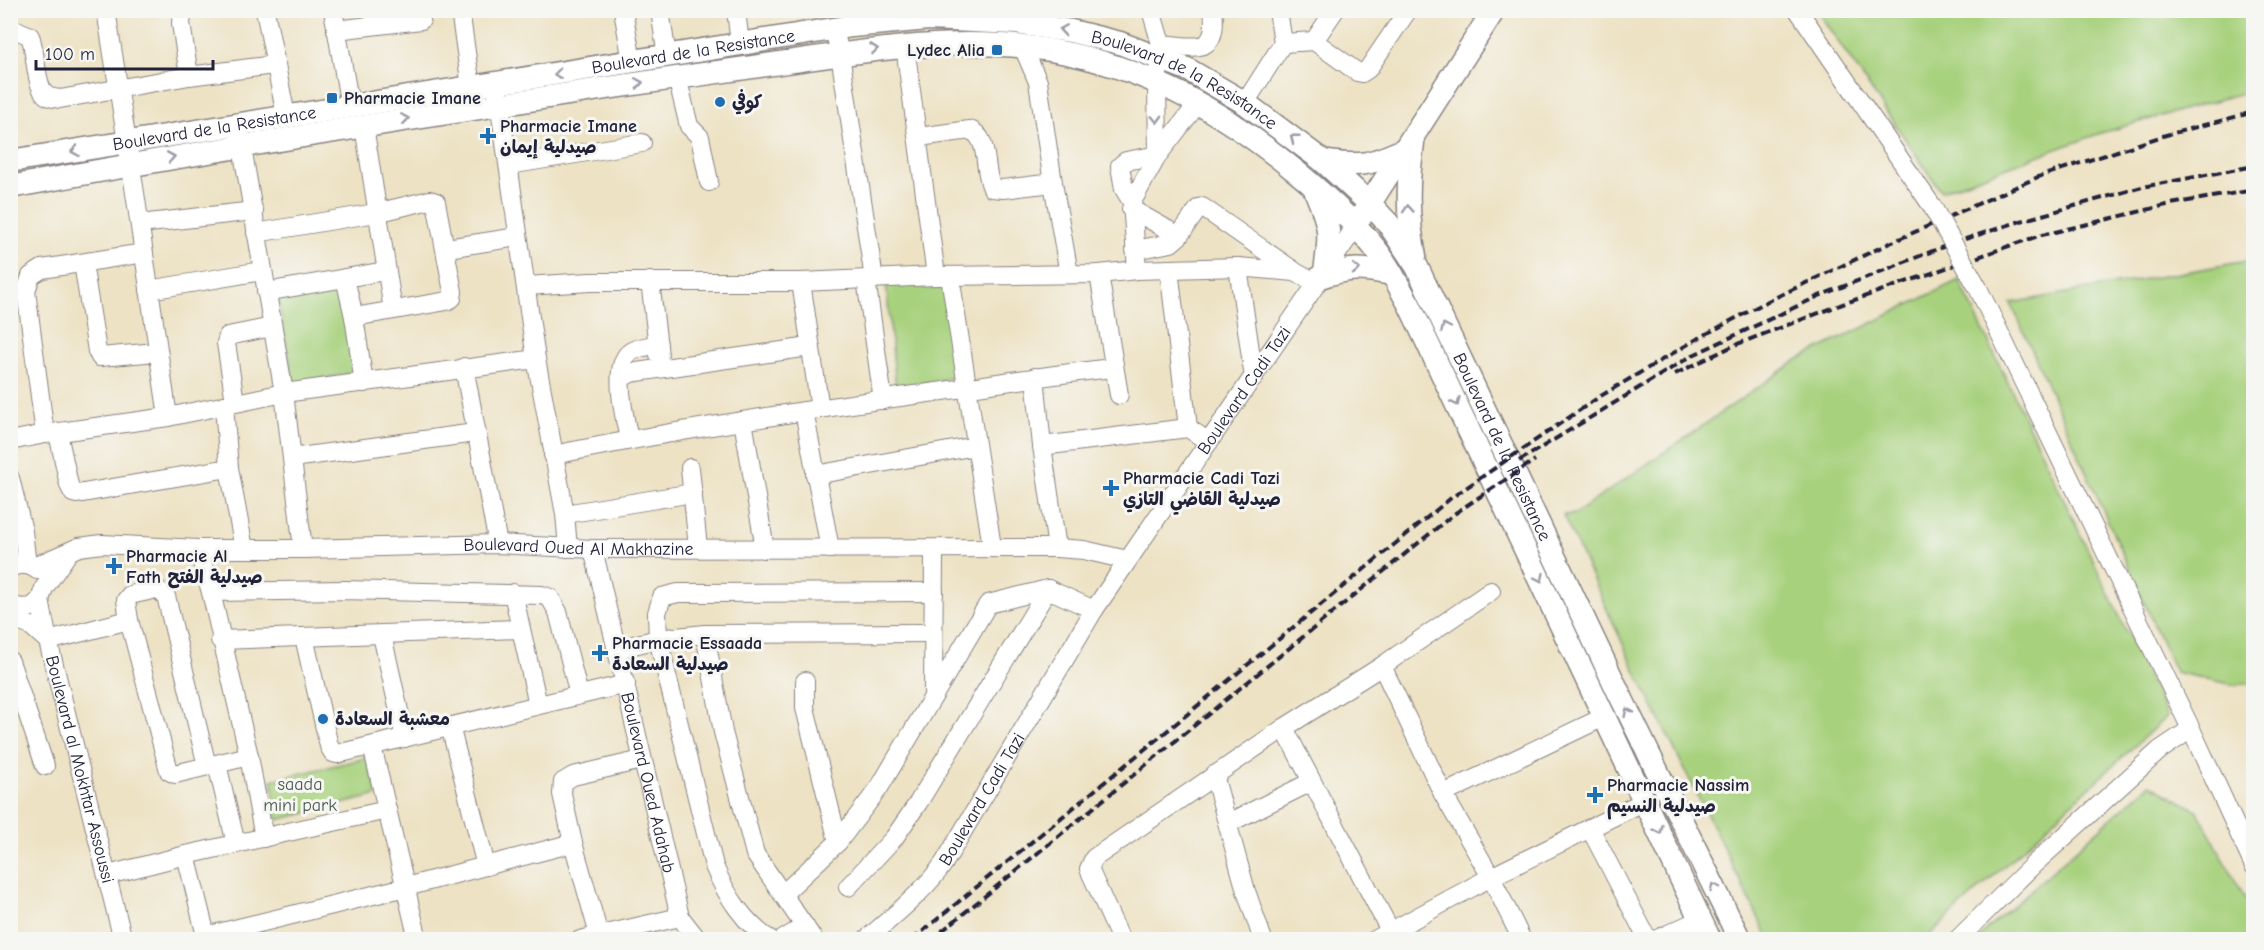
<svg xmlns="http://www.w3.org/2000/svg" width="2264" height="950" font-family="'Comic Neue','Playpen Sans Arabic',sans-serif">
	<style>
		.green { fill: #a7d17d; stroke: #647a5c; stroke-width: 1.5 }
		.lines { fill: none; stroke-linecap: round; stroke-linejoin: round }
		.minor-casing { stroke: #888280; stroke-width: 20 }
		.major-casing { stroke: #888280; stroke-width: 25 }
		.minor { stroke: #fff; stroke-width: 18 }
		.major { stroke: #fff; stroke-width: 22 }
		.rail { stroke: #22223b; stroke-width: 4; stroke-dasharray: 9 4.5; stroke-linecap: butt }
		.minor-bridge-casing { stroke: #888280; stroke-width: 20; stroke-linecap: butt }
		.minor-bridge { stroke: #fff; stroke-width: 18 }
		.oneway { stroke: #9c9ca7 }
		.poi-dot { fill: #1f6fb2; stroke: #f6f6f2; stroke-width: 2 }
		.labels { text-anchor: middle; stroke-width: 6; stroke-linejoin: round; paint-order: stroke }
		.poi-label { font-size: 18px; font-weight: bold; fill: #22223b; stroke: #f6f6f2; text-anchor: start }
		.street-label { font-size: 18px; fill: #22223b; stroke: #f6f6f2 }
		.park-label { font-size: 18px; fill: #4a574f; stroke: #f6f6f2 }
	</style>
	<rect width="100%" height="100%" fill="#f6f6f2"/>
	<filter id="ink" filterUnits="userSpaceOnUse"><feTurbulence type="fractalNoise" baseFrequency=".0167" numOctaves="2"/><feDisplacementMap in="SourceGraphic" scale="12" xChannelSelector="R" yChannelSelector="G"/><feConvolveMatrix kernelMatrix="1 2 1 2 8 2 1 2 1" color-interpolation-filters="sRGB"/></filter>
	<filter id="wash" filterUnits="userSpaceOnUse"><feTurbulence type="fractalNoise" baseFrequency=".008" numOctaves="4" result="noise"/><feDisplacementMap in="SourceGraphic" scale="24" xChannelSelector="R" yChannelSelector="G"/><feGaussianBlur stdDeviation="1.35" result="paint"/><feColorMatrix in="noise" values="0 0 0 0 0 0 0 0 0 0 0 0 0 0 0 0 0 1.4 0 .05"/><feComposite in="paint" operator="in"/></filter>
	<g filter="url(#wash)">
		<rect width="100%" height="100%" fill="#ede2c4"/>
		<g class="green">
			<polygon points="1817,11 2253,11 2253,90 2101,133 1941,191"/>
			<polygon points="2253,260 2254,683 2234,685 2175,672 2011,303"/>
			<polygon points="1959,280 2167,716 1925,939 1769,939 1636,672 1563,515 1575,514 1799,359"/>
			<polygon points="950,281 962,376 896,388 886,282"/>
			<polygon points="341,283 357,372 294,384 277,295"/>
			<polygon points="367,758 378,795 277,820 272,780"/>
			<polygon points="2150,784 2197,810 2253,913 2253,939 1976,939"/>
		</g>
	</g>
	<g filter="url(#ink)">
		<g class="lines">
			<g class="minor-casing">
				<g id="minor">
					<polyline points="106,10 135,193 168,417"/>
					<polyline points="183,10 181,23 189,76 274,65"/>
					<polyline points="265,10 286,116"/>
					<polyline points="333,10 350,106"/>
					<polyline points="460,10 471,87"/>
					<polyline points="623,10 632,62"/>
					<polyline points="660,10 667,57"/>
					<polyline points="736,10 740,44"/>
					<polyline points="851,10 852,26"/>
					<polyline points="1151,10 1161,44 1157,83 1158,155"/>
					<polyline points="1798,10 1932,206"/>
					<path d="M10,27L30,36C36,50 35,86 46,95C50,98 55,98 60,99L189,76"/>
					<polyline points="834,29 840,54 874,279"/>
					<polyline points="336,30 421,20"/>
					<polyline points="1314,41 1335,10"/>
					<polyline points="1283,43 1314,41 1357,72 1362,73 1368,69 1408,10"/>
					<path d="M1161,44C1195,47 1219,56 1213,10"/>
					<polyline points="905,46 936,276"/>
					<polyline points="1023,47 1038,82 1053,183 1069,274"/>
					<polyline points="677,77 689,126 700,137 709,182"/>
					<polyline points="498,94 536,359 565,514 568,548"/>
					<polyline points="1245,103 1283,43 1278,10"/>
					<polyline points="364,126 393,310"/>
					<polyline points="240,135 284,393 303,549"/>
					<path d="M919,137L970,130C990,137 983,171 992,188L1003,189L1053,183"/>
					<polyline points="509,165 642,143"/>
					<polyline points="1132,202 1124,189 1120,166 1126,161 1158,155"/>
					<polyline points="1131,209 1179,236 1199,208 1202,207 1294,271"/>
					<polyline points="140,224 254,211"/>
					<polyline points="256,233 376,213 430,200 436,202 453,292 452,298 447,301 354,317"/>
					<polyline points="447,248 518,237"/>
					<polyline points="1135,250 1171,243 1179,236"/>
					<polyline points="83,263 97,351 100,357 157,352"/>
					<polyline points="1238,267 1254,378"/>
					<polyline points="1169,269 1188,428 1209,442"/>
					<polyline points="1137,270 1132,202 1158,155 1199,102"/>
					<polyline points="1099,274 1119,395"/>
					<polyline points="950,276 992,547"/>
					<polyline points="345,278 354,317 364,383"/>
					<polyline points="866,279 883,400"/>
					<polyline points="650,281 659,355"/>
					<polyline points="801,282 820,409"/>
					<polyline points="526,286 590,282 801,282 936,276 1099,274 1137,270 1238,267 1295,272 1316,283"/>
					<polyline points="1978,288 2191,729 2254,866"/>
					<polyline points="149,290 262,271"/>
					<polyline points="266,292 385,271"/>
					<polyline points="464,367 498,544"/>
					<polyline points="1035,377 1042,446 1057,548"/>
					<polyline points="621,379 630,373 810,347"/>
					<polyline points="235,402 226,343 228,336 272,327"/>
					<polyline points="224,405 229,468 244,549"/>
					<polyline points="804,411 830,549"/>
					<polyline points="743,421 765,549"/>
					<polyline points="58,433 69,485 73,493 77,494 229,468"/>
					<polyline points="45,434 26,291 31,276 42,269 144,253"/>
					<path d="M629,439C625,420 613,371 627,355C633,347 649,347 658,344"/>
					<polyline points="10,441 45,434 168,417 284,393 536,359"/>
					<polyline points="1042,446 1188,428"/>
					<path d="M553,455C672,431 793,412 914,395C980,386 1046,375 1113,368"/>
					<polyline points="292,458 475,433"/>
					<polyline points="690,468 698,548"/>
					<polyline points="815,475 976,446"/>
					<polyline points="10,478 23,531 27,565"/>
					<polyline points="565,514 693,493"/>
					<polyline points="198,549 211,592 249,756 264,838"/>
					<path id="s1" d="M593,549L680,917L698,940"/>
					<path id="s2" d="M33,567L79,547L102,544L198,549H303L498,544L593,549L1057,548L1084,550L1127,560"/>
					<path d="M10,568C20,563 29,563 37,570"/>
					<polyline points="211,592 343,590 542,595 550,598 558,612 579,695"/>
					<polyline points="513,593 538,705"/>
					<path id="s3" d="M40,600L48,641L123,940"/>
					<polyline points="10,605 21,608 32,607 40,600 44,588 69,552"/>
					<polyline points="13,619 31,626 48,641"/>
					<polyline points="705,634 723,732 755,854 814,940"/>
					<polyline points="382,635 405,738"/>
					<polyline points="304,637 329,746 333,753 337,754 626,684"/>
					<polyline points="220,640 520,629"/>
					<polyline points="48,641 129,620"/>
					<polyline points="617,649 658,639 705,634 933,633"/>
					<polyline points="10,661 45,766"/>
					<polyline points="1382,666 1443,794 1491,877 1522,940"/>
					<polyline points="805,681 805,708 838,842"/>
					<polyline points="933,697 934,549"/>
					<polyline points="450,726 486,866"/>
					<polyline points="1284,728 1395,940"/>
					<polyline points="372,746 418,940"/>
					<polyline points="217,764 236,844"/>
					<polyline points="207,766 166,596 157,589 130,595 126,600 129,620 169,771 175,774 249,756"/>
					<polyline points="1214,775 1246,891 1263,940"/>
					<polyline points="1443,794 1606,716"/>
					<polyline points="1229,823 1311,782"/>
					<polyline points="1590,828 1648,940"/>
					<polyline points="186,855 207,940"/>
					<polyline points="108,875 186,855 387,810"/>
					<polyline points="848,887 894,838 918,803 1048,589"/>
					<polyline points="783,894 838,842 879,788 988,604 1048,589 1094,610"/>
					<polyline points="599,935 573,843 562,794 563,782 573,776 642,760"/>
					<polyline points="206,936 406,887 573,843"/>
					<polyline points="580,940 680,917"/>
					<path d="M771,940C745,925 725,893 714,866L658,639L657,613L662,597L678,593L934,592"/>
					<polyline points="782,940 805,926"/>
					<path id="s4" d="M866,940C894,915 923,893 944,863L1094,610L1356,226"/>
					<polyline points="1121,940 1089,869 1094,858 1284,728 1382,666 1491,591"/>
					<polyline points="1375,940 1491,877 1645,801"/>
					<polyline points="1655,940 1701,919"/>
					<polyline points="1957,940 2034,864 2160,750 2191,729"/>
				</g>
			</g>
			<g class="major-casing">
				<g id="major">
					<path d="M1413,143C1407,184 1407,216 1415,256"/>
					<path id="s5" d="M10,161L852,26L928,19L1017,23L1071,31L1120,43L1187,69L1245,103L1323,161L1370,204L1388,223L1417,267L1618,691L1740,940"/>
					<path d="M1323,161C1360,167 1370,165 1405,149"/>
					<path d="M10,187C209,150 408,119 607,88C667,79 727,71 787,62C875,49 961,36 1050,50C1145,66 1224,112 1298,173C1327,197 1355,222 1378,252C1390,268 1399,287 1409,304L1710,940"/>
					<path d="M1315,190C1330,226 1331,232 1325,271"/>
					<polyline points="1363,214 1494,10"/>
					<path d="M1320,277C1351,267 1361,268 1392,274"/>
				</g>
			</g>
			<use href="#minor" class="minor"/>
			<use href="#major" class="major"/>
			<g class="rail">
				<polyline points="1675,374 1735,345 1840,305 2038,236 2171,204 2254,190"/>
				<polyline points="1519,461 1693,355 1819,296 1953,243 2021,221 2142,187 2254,166"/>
				<polyline points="912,940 1451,498 1599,397 1697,339 1768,301 1890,243 2038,177 2166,135 2254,112"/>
				<polyline points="931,940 1454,514 1535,460"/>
			</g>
			<g class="minor-bridge-casing">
				<polyline id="minor-bridge" points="1932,206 1978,288"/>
			</g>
			<use href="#minor-bridge" class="minor-bridge"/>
		</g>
		<defs><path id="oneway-chevron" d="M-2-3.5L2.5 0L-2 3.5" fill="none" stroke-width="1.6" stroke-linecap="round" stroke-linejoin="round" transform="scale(1.5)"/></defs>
		<g class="oneway">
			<use href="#oneway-chevron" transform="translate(1063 30) rotate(-171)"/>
			<use href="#oneway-chevron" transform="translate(874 49) rotate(-7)"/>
			<use href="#oneway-chevron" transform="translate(558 74) rotate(172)"/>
			<use href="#oneway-chevron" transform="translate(639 83) rotate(-9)"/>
			<use href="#oneway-chevron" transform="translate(405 119) rotate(-9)"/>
			<use href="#oneway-chevron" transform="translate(1157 119) rotate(88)"/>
			<use href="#oneway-chevron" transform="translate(1294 138) rotate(-142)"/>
			<use href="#oneway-chevron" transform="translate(75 151) rotate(171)"/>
			<use href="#oneway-chevron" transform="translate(171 157) rotate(-10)"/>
			<use href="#oneway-chevron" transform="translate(1408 209) rotate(-94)"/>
			<use href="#oneway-chevron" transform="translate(1356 269) rotate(1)"/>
			<use href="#oneway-chevron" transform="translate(1445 327) rotate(-115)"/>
			<use href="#oneway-chevron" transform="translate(1456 402) rotate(65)"/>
			<use href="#oneway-chevron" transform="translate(1540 578) rotate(65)"/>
			<use href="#oneway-chevron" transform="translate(1628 712) rotate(-116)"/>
			<use href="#oneway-chevron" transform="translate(1659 830) rotate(65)"/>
			<use href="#oneway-chevron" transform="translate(1714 887) rotate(-116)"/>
		</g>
	</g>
	<g class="poi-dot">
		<rect x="991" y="44" width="12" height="12" rx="3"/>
		<rect x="326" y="92" width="12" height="12" rx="3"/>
		<circle cx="720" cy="102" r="6"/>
		<path d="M485 127h6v6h6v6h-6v6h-6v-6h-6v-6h6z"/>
		<path d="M1108 479h6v6h6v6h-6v6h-6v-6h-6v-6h6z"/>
		<path d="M111 557h6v6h6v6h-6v6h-6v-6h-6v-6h6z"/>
		<path d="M597 644h6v6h6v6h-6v6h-6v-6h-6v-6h6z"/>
		<circle cx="323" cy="719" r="6"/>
		<path d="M1592 786h6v6h6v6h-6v6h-6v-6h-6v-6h6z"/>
	</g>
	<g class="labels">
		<g class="poi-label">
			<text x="985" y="56" text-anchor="end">Lydec Alia</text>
			<text x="344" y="104">Pharmacie Imane</text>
			<text x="732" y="108">كوفي</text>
			<text x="500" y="132">Pharmacie Imane<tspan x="500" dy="21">صيدلية إيمان</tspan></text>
			<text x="1123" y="484">Pharmacie Cadi Tazi<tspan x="1123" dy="21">صيدلية القاضي التازي</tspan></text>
			<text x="126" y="562">Pharmacie Al<tspan x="126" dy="21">Fath صيدلية الفتح</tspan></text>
			<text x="612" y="649">Pharmacie Essaada<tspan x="612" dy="21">صيدلية السعادة</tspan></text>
			<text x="335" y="725">معشبة السعادة</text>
			<text x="1607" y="791">Pharmacie Nassim<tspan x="1607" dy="21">صيدلية النسيم</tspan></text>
		</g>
		<g class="street-label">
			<text dy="6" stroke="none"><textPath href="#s5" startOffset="692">Boulevard de la Resistance</textPath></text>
			<text dy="6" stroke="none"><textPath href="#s5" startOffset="1197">Boulevard de la Resistance</textPath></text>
			<text dy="6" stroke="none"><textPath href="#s5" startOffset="207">Boulevard de la Resistance</textPath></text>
			<text dy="6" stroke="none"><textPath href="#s4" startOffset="670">Boulevard Cadi Tazi</textPath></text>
			<text dy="6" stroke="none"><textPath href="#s5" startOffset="1701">Boulevard de la Resistance</textPath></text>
			<text dy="6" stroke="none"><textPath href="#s2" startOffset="550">Boulevard Oued Al Makhazine</textPath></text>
			<text dy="6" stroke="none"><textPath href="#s3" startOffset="174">Boulevard al Mokhtar Assoussi</textPath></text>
			<text dy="6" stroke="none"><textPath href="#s1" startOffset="240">Boulevard Oued Adahab</textPath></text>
			<text dy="6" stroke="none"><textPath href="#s4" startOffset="184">Boulevard Cadi Tazi</textPath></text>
		</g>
		<g class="park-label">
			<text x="300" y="790">saada<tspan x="300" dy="21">mini park</tspan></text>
		</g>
	</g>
	<rect width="2264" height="950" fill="none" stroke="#f6f6f2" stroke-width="36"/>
	<path d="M36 60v9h177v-9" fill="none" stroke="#22223b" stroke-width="3"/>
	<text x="45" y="60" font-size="18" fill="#22223b" stroke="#f6f6f2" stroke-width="4.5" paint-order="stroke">100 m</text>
</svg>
